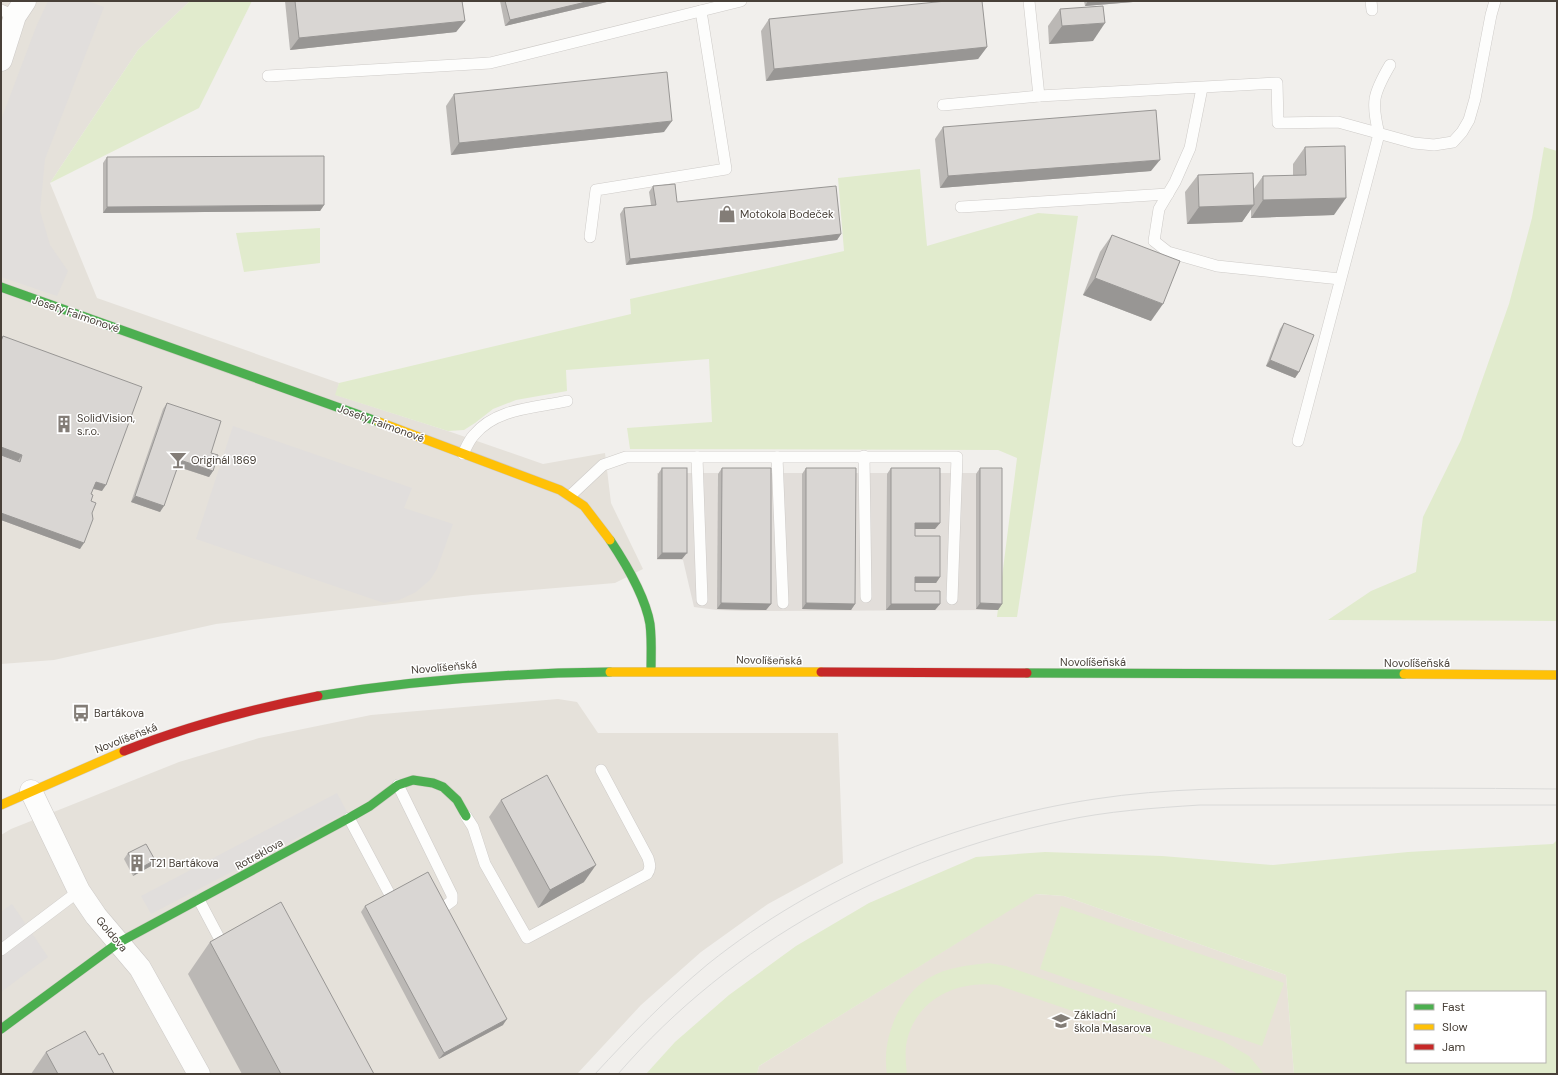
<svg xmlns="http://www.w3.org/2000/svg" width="1558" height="1075" font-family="'DM Sans',sans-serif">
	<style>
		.residential { fill: #e5e1da }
		.industrial { fill: #e2deda }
		.education { fill: #e8e2d8 }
		.green { fill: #e1ebcd; fill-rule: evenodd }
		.parking { fill: #e1dedc }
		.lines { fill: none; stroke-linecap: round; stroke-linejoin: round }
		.lane-casing { stroke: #cecbc8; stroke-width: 12 }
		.street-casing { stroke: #cecbc8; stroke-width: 23 }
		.fast-casing { stroke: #d0cbc3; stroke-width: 10 }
		.slow-casing { stroke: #d0cbc3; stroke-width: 10 }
		.jam-casing { stroke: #d0cbc3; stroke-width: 10 }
		.lane { stroke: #fdfdfc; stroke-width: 11 }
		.street { stroke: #fdfdfc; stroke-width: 22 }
		.fast { stroke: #4caf50; stroke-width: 9 }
		.slow { stroke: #ffc107; stroke-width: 9 }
		.jam { stroke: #c62828; stroke-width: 9 }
		.tram { stroke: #dadad9; stroke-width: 1 }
		.wall { fill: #bbb8b5 }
		.shaded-wall { fill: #989694 }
		.building { fill: #d9d6d3; stroke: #989694 }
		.labels { text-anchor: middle; stroke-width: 3; stroke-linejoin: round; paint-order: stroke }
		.poi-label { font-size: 11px; fill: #484038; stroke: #fff; text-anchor: start }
		.street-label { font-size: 11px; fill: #484038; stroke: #fff }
	</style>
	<rect width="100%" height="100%" fill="#f1efec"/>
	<g class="residential">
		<polygon points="1,1 190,1 138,50 50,183 97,298 339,383 336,395 448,431 543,464 605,453 611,503 643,569 615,583 472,595 216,624 54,660 1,664"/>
		<polygon points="558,699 577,702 598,733 838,733 843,863 768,904 701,952 641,1005 577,1074 1,1074 1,835 11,829 179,762 259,738 371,715"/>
	</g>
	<polygon class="industrial" points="657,473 999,473 998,610 742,611 717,610 694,607 683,560 657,560"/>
	<polygon class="education" points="1035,894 1064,896 1286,975 1294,1074 757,1074 759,1066"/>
	<g class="green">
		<polygon points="190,1 252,1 199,108 50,183 138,50"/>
		<polygon points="1544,147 1557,151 1557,621 1328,620 1371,591 1416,572 1423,517 1461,440 1509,304 1532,218"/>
		<polygon points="920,169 927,246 1038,213 1078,216 1017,617 997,617 1017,458 998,450 630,449 627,428 712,422 709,359 566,370 567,391 516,400 493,409 475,423 464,430 448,431 335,395 339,383 631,314 630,299 844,251 838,178"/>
		<polygon points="320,228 320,263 244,272 236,233"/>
		<path d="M1557,840V1074H1294L1286,975L1064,896L1036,894L759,1066L757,1074H646L675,1042L729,995L796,946L869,903L976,857L1045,852L1162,856L1273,865L1408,852L1553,844ZM1407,992H1545V1062H1407Z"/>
		<polygon points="1061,906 1284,983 1262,1046 1040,969"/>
		<path d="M989,963L1006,966L1223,1041L1249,1056L1264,1074H1238L1215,1060L997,985C955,980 913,1001 906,1046C905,1055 906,1065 907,1074H887C881,1039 899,996 929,978C947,967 969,965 989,963Z"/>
	</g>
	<g class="parking">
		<polygon points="48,1 88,1 104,7 45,159 40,211 50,245 68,271 57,296 1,277 1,120 36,27"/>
		<polygon points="233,426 412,488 404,508 453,524 437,569 430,580 416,592 399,600 384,603 196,539"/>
		<polygon points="337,793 347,812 151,914 141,896"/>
		<polygon points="12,904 48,957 1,992 1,912"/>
	</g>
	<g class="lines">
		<g class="lane-casing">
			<g id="lane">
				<polyline points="1029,1 1039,96"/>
				<polyline points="1371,1 1372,10"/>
				<polyline points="1,10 15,16"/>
				<polyline points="268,76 490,63 741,1"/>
				<polyline points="1202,88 1190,148 1175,182 1159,209 1154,241 1168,252 1217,266 1340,279"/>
				<polyline points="943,105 1039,96 1277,83 1278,123 1338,122 1414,143 1434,145 1453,142 1462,132 1469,120 1475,99 1491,15 1495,1"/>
				<polyline points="961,207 1168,194"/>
				<polyline points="590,237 596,190 726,169 701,11"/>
				<path d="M1298,441L1379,134C1371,102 1373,94 1390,65"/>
				<path d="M463,454C466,448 469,440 474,435C496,408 535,408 567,401"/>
				<polyline points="864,456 866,597"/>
				<polyline points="697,457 702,600"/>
				<polyline points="777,457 783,603"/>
				<polyline points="571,495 603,465 626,457 957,457 952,599"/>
				<polyline points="398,785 452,895 452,901 441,909"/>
				<path d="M466,816L473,827L485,864L527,938L647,874C651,868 650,865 648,858L601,770"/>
				<polyline points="349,818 389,893"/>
				<polyline points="199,900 226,951"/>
				<polyline points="1,950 79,891"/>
			</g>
		</g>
		<g class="street-casing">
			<g id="street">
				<polyline points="1,60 15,16 25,1"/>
				<polyline points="31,791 79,891 96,916 140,968 199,1074"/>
			</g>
		</g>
		<g class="fast-casing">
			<g id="fast">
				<polyline points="1,287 379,422"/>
				<path d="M610,540C626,564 645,595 650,624C652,640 651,655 651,671"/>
				<polyline points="1027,673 1404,674"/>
				<path d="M318,696C415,680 512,673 610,672"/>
				<polyline points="1,1029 118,943 349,818 370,806 398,785 413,780 433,783 443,787 457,800 466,816"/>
			</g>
		</g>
		<g class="slow-casing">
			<g id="slow">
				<polyline points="379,422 560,490 584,506 610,540"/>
				<polyline points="610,672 821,672"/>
				<polyline points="1404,674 1557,675"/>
				<polyline points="1,805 124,751"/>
			</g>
		</g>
		<g class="jam-casing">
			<g id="jam">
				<polyline points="821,672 1027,673"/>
				<path d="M124,751C187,726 252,709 318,696"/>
			</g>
		</g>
		<use href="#lane" class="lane"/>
		<use href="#street" class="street"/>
		<use href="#fast" class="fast"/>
		<use href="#slow" class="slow"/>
		<use href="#jam" class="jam"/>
		<g class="tram">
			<path d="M595,1074C631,1035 667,998 708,964C818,876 956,820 1095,799C1166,788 1238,788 1310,788C1392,788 1475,788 1557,789"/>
			<path d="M618,1074C733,941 891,857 1062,821C1107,811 1154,808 1200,805H1557"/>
		</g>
	</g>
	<g class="wall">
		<polygon points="285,1 462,1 465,21 456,32 290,50"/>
		<polygon points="500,1 611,1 505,26"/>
		<polygon points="1084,1 1145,1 1085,6"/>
		<polygon points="1060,9 1093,41 1049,44 1048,26"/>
		<polygon points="769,19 987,47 978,59 766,81 761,31"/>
		<polygon points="454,94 664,132 451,155 446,106"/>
		<polygon points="943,127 1151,171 940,188 935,139"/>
		<polygon points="1305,147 1334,215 1251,218 1251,209 1242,222 1187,224 1185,192 1198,175 1253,190 1263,176 1293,176 1293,164"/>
		<polygon points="107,157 324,205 320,211 103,213 103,163"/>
		<polygon points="653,186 677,202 841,234 837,240 626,265 620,214 624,208 651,205 649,192"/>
		<polygon points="1112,235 1151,321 1083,295 1100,252"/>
		<polygon points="1284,323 1299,372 1295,378 1266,366 1280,329"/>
		<polygon points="3,336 102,491 93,489 91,494 91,501 80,549 1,520 1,339"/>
		<polygon points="167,403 213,471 209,477 178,467 160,512 131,502 163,409"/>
		<polygon points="662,468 682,559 657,559 658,474"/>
		<polygon points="722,468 771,604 766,610 717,609 718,474"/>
		<polygon points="806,468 855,604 851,610 802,609 802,474"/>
		<polygon points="891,468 940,523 935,529 915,529 915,536 940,577 936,583 915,583 915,591 940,604 935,610 886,610 887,474"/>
		<polygon points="980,468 1002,604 998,610 976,609 976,474"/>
		<polygon points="501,800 584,882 538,908 489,817"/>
		<polygon points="128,853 151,866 133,876 124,859"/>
		<polygon points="365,906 503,1025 439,1059 361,912"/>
		<polygon points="210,942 374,1074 242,1074 188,974"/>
		<polygon points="46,1052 99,1055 114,1074 31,1074"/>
	</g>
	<g class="shaded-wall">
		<polygon points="590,1 611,1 505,26 510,20"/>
		<polygon points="1088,1 1145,1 1085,6"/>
		<polygon points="465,21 456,32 290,50 299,38"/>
		<polygon points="1105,23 1093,41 1049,44 1062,26"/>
		<polygon points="987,47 978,59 766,81 774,69"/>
		<polygon points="672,121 664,132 451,155 459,143"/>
		<polygon points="1160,160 1151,171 940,188 948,176"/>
		<polygon points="1346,198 1334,215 1251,218 1263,200"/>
		<polygon points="324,205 320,211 103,213 107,207"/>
		<polygon points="1254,205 1242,222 1187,224 1199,207"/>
		<polygon points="841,234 837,240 626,265 630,259"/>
		<polygon points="1095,278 1163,304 1151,321 1083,295"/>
		<polygon points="1270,360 1299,372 1295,378 1266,366"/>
		<polygon points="1,447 22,455 18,461 1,455"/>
		<polygon points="180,460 213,471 209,477 176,466"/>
		<polygon points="96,482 106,485 102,491 91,488"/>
		<polygon points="135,496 164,506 160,512 131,502"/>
		<polygon points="1,513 84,543 80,549 1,520"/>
		<polygon points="915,523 940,523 935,529 911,529"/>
		<polygon points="662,553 687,553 682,559 657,559"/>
		<polygon points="915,577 940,577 936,583 911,583"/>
		<polygon points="721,603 771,604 766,610 717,609"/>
		<polygon points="806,603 855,604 851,610 802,609"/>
		<polygon points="980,603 1002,604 998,610 976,609"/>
		<polygon points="891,604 940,604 935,610 886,610"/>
		<polygon points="155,860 151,866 133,876 137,870"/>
		<polygon points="596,865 584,882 538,908 550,890"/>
		<polygon points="507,1019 503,1025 439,1059 444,1053"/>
	</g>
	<g class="building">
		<polygon points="295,1 462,1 465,21 299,38"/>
		<polygon points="505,1 590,1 510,20"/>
		<polygon points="946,1 982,1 987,47 774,69 769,19"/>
		<polygon points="1103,6 1105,23 1062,26 1060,9"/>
		<polygon points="667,72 672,121 459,143 454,94"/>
		<polygon points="1156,110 1160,160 948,176 943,127"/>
		<polygon points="1345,146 1346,198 1263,200 1263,176 1306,175 1305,147"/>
		<polygon points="324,156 324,205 107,207 107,157"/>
		<polygon points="1253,173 1254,205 1199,207 1198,175"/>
		<polygon points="675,184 677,202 836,186 841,234 630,259 624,208 656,205 653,186"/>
		<polygon points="1112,235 1180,261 1163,304 1095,278"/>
		<polygon points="1284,323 1314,335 1299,372 1270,360"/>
		<polygon points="3,336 142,387 106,485 96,482 91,494 93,495 91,501 96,503 92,513 93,519 84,543 1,513 1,455 20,462 22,455 1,447 1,341"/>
		<polygon points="167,403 221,421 211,453 218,455 213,471 180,460 164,506 135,496"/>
		<rect x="662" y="468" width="25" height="85"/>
		<polygon points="722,468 771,468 771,604 721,603"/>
		<polygon points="806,468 856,468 855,604 806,603"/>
		<polygon points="891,468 940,468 940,523 915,523 915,536 940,536 940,577 915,577 915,591 940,591 940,604 891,604"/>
		<polygon points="980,468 1002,468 1002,604 980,603"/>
		<polygon points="547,775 596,865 550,890 501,800"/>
		<polygon points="146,844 155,860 137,870 128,853"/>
		<polygon points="428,872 507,1019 444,1053 365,906"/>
		<polygon points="281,902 374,1074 281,1074 210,942"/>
		<polygon points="85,1031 99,1055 103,1053 114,1074 58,1074 46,1052"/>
	</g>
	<defs>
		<g id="shop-bare" transform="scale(1.38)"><path d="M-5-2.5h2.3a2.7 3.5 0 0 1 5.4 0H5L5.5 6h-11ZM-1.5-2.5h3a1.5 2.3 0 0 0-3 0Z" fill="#837d77" stroke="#fff" stroke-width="2.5" paint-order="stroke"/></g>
		<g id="building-bare" transform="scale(1.38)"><path d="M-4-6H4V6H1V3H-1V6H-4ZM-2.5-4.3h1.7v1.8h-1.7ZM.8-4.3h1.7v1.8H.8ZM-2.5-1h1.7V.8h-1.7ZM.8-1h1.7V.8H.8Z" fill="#837d77" stroke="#fff" stroke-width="2.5" paint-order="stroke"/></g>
		<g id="bar-bare" transform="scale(1.38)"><path d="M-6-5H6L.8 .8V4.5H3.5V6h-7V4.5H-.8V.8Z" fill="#837d77" stroke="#fff" stroke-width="2.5" paint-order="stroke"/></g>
		<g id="bus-bare" transform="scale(1.38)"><path d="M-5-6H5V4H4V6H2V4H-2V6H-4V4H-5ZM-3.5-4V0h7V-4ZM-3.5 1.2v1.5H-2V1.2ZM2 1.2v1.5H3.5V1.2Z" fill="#837d77" stroke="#fff" stroke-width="2.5" paint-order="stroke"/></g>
		<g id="school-bare" transform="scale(1.38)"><path d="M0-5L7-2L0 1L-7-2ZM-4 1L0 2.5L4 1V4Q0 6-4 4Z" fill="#837d77" stroke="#fff" stroke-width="2.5" paint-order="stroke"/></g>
	</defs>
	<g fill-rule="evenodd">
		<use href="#shop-bare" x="727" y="214"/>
		<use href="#building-bare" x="64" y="424"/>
		<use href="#bar-bare" x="178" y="460"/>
		<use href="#bus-bare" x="81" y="713"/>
		<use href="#building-bare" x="137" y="863"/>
		<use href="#school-bare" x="1061" y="1021"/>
	</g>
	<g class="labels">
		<g class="poi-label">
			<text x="740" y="218">Motokola Bodeček</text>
			<text x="77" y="422">SolidVision,<tspan x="77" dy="13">s.r.o.</tspan></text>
			<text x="191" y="464">Originál 1869</text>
			<text x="94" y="717">Bartákova</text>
			<text x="150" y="867">T21 Bartákova</text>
			<text x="1074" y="1019">Základní<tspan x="1074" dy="13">škola Masarova</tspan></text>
		</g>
		<g class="street-label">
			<text transform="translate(76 314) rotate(19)" y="4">Josefy Faimonové</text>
			<text transform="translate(381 423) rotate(20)" y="4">Josefy Faimonové</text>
			<text transform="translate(769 660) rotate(1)" y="4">Novolíšeňská</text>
			<text x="1093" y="666">Novolíšeňská</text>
			<text x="1417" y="667">Novolíšeňská</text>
			<text transform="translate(444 667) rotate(-5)" y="4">Novolíšeňská</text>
			<text transform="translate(126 738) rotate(-21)" y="4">Novolíšeňská</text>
			<text transform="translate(259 854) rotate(-29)" y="4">Rotreklova</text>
			<text transform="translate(112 934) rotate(50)" y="4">Goldova</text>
		</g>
	</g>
	<rect width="1558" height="1075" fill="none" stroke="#484038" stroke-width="4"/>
	<rect x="1406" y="991" width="140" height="72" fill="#ffffff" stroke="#b6b3af"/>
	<rect x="1414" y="1004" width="20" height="6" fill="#4caf50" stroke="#b6b3af"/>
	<text x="1442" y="1011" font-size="12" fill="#484038">Fast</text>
	<rect x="1414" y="1024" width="20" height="6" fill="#ffc107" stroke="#b6b3af"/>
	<text x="1442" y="1031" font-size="12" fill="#484038">Slow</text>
	<rect x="1414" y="1044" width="20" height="6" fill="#c62828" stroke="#b6b3af"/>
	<text x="1442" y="1051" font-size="12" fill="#484038">Jam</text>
</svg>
